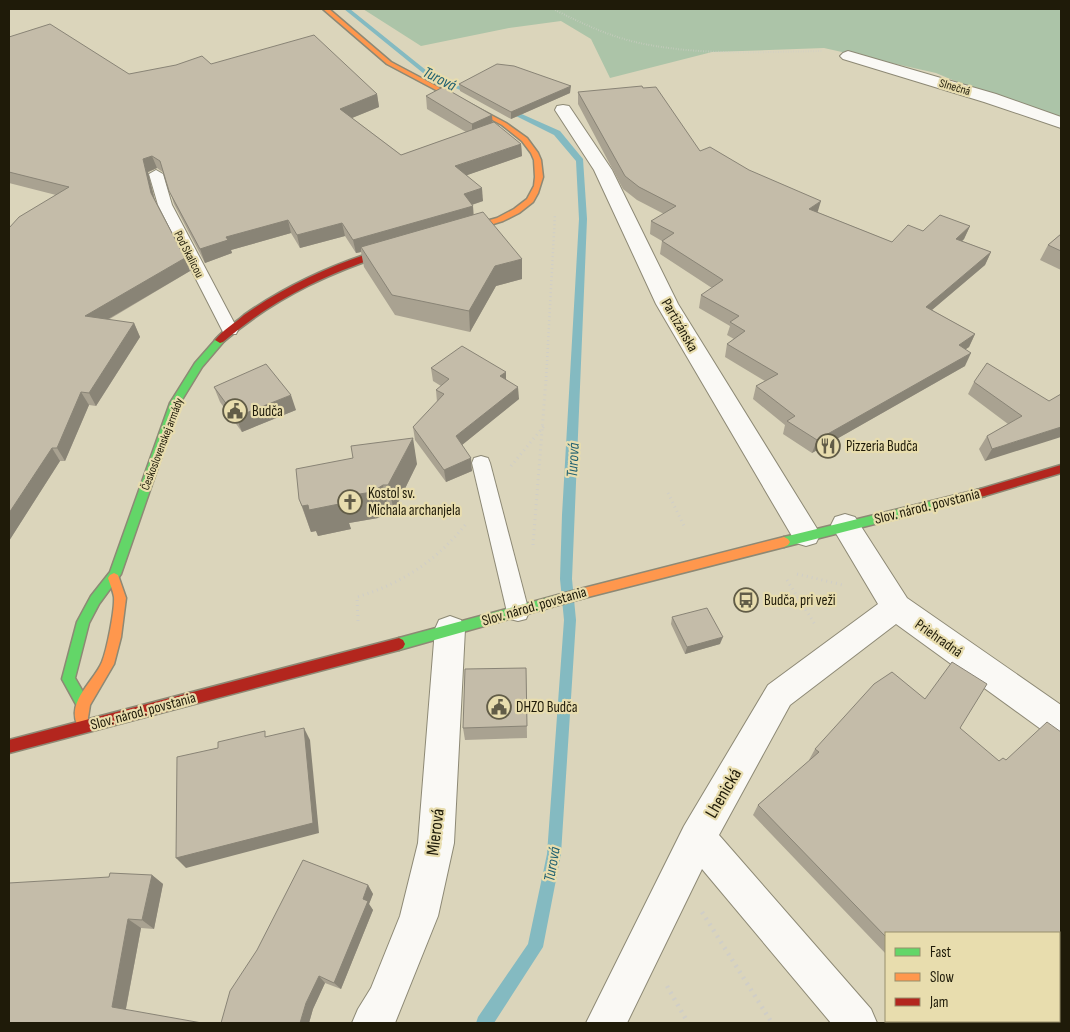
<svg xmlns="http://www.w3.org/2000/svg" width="1070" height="1032" font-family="'Sofia Sans Condensed',sans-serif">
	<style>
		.green { fill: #acc4a8 }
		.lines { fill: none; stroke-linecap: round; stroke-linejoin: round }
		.stream { fill: #84bac1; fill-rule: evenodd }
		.lane-casing { stroke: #8d8975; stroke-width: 2 }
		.street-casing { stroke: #8d8975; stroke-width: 2 }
		.fast-casing { stroke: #8d8975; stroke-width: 3 }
		.slow-casing { stroke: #8d8975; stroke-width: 3 }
		.jam-casing { stroke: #8d8975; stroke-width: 3 }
		.path-far3 { stroke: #d0cec7; stroke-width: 2; stroke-dasharray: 0.5 2; stroke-linecap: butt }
		.path-far2 { stroke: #d0cec7; stroke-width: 2.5; stroke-dasharray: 1 3; stroke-linecap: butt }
		.path-far1 { stroke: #d0cec7; stroke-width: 3; stroke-dasharray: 1 4; stroke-linecap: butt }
		.path { stroke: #d0cec7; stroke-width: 4.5; stroke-dasharray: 2 5; stroke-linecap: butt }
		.lane { fill: #faf9f5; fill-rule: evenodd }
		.street { fill: #faf9f5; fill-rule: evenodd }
		.fast { fill: #63d668; fill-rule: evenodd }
		.slow { fill: #ff974d; fill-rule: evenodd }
		.jam { fill: #b3261e; fill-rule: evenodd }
		.wall { fill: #a9a291 }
		.shaded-wall { fill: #898476 }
		.building { fill: #c4bca9; stroke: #898476 }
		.labels { text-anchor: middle; stroke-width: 4.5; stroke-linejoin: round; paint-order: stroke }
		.far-street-label { font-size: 12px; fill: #1f1b09; stroke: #e8ddae }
		.street-label { font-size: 15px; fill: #1f1b09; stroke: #e8ddae }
		.poi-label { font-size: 15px; fill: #1f1b09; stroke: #e8ddae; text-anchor: start }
		.water-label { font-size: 16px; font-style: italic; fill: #1f6070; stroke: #e8ddae }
		.near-street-label { font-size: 18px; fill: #1f1b09; stroke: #e8ddae }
	</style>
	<rect width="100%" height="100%" fill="#dbd5bb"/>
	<polygon class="green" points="363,9 1061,9 1061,126 936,73 824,48 712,52 610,78 591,39 561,21 509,28 421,46"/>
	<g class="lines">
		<g class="stream">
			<polygon points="344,9 350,9 427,71 476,94 471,95 423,73"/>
			<polygon points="504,108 508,108 560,131 583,159 587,219 572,579 576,620 561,854 543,947 494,1023 476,1023 478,1017 528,944 547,854 564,620 560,579 562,515 579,219 576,161 554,135 504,110"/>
		</g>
		<g class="lane-casing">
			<g id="lane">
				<polygon points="156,170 163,174 172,205 238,330 236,334 224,334 222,330 158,205 149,174"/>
				<polygon points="481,456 488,458 490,463 529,612 526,619 518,621 510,619 507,612 472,463 474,458"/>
			</g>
		</g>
		<g class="street-casing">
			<g id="street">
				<polygon points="848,51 996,94 1061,117 1061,128 984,102 843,59 840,56 843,53"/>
				<polygon points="563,105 569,106 612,170 678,304 816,527 820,535 816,543 806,546 796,543 656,304 594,170 555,110 557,106"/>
				<polygon points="845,514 855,517 907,598 1061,705 1061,739 1049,735 896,624 790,705 719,835 871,1009 877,1023 831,1023 702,869 627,1023 586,1023 684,826 768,685 878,604 831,525 835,517"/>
				<polygon points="450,616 461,620 465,629 454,843 438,916 395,1023 352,1023 358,1009 371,988 400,916 418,843 435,629 439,620"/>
			</g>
		</g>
		<g class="fast-casing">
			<g id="fast">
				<polygon points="220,337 225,340 202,367 180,403 121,574 99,604 89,623 75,678 90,704 88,708 83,710 78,708 62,679 77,622 91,596 110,572 170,403 195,363 217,338"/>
				<polygon points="981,489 987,493 985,496 784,547 780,545 778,542 780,539 784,537"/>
				<polygon points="580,589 584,590 586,594 584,598 580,599 399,650 395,648 393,644 395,640 399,638"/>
			</g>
		</g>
		<g class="slow-casing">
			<g id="slow">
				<polygon points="323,9 329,9 391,62 506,123 527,138 538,153 541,160 543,177 538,193 533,202 519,213 503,221 477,229 453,234 453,230 497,218 514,209 527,199 534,186 535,177 534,160 531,153 522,141 502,125 387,64"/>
				<polygon points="784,537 788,539 790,542 788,545 784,547 580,599 576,598 574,594 576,590 580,589"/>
				<path d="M114,573L118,575L126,598L121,637L114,664L90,705L87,724L82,726L77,724C67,701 94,681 102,662C107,650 115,609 114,597C113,591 110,584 108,578L110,575Z"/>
			</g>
		</g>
		<g class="jam-casing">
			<g id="jam">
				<path d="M400,244L404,247L403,249C335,270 278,295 223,342L220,343L215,340C223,330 235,323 244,315C291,282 345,259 400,244Z"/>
				<polygon points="1061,465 1061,473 981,497 975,493 977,490"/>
				<polygon points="399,638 403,640 405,644 403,648 399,650 9,753 9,740"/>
			</g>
		</g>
		<path class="path-far3" d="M553,9C579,22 606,35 635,42C696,56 761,52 823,51"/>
		<polyline class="path-far2" points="546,381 555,214"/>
		<g class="path-far1">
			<polyline points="511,466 544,426"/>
			<polyline points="668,493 684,526"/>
			<polyline points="533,545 546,380"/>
			<polyline points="797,574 843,585"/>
			<polyline points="787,580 816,626"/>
			<path d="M358,621L357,597C403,583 436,561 466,524"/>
		</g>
		<g class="path">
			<polyline points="702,912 772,1023"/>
			<polyline points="667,986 688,1023"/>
		</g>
		<use href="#lane" class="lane"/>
		<use href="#street" class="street"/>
		<use href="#fast" class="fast"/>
		<use href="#slow" class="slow"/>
		<use href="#jam" class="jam"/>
	</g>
	<g class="wall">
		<polygon points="9,37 129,74 211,64 377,94 379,107 352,118 401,155 466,132 427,109 426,96 492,115 492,123 521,144 522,156 467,175 483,201 472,205 473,215 522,259 522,279 496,286 470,332 395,315 364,267 361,252 356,253 345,236 300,248 291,233 231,250 232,253 205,263 174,204 164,173 157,168 148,172 155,199 190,271 108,320 134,323 140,337 96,406 89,405 65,461 60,461 9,541 9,228 56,195 9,183"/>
		<polygon points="459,84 570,93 511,119 460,91"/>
		<polygon points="578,92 700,151 817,212 892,242 923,231 970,226 964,239 962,241 991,252 985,265 932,310 975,334 969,347 966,349 965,366 812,453 783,434 785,425 753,399 756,386 765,381 725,357 727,344 734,339 727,335 730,326 699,308 701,295 712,288 660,254 662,241 650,234 651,221 664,214 637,200 623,189 578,104"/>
		<polygon points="1061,234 1061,270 1040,260 1048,245"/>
		<polygon points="431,368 506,372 506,379 519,399 462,445 472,471 446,482 415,440 413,427 437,402 436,390 441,386 433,381"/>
		<polygon points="974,382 1049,401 985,461 979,449 987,436 1008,424 968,394"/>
		<polygon points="214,387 296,410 242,432 220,402"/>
		<polygon points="417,464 394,511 389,511 378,518 349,523 351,529 318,536 316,531 311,532 299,499"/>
		<polygon points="672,617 720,644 685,654 671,624"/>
		<polygon points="526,668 527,738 465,740 463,728"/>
		<polygon points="960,728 1061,1023 950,1023 948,1021 1059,1021 886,933 886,954 753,815 758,805 810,760 809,760 815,749"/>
		<polygon points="152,875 163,884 154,929 141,928 126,1009 9,1023"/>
		<polygon points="368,885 373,894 369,904 373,910 341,989 325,983 313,1009 309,1023 221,1023"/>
	</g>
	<g class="shaded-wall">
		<polygon points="571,86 570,93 511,119 511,112"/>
		<polygon points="377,94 379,107 342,122 340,109"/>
		<polygon points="492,115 493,127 472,136 472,124"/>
		<polygon points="521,144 522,156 456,179 455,166"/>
		<polygon points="152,156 157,168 148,172 156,206 151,193 143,159"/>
		<polygon points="482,188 483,201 465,207 464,194"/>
		<polygon points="821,201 817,214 809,209"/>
		<polygon points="473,206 474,219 361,247 361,252 356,253 353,240"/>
		<polygon points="288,220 291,233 231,250 232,253 205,263 200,249 226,237"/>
		<polygon points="342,223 345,236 300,248 297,235"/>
		<polygon points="970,226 964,239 951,252 956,239"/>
		<polygon points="991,252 985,265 920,320 926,307"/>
		<polygon points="185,258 190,271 91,329 85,316"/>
		<polygon points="522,259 522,279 496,286 470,332 469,311 495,266"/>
		<polygon points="134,323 140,337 96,406 89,393"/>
		<polygon points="975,334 969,347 953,358 959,345"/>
		<polygon points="971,353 965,366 812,453 817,440"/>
		<polygon points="506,372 506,384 500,376"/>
		<polygon points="518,387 519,399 457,449 456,436"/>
		<polygon points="81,392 89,405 65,461 57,448"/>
		<polygon points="291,395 296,410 242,432 236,417"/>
		<polygon points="1061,427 1061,437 985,461 992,449"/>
		<polygon points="413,438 417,464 394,511 388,485"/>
		<polygon points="52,448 60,461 9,541 9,513"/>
		<polygon points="471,458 472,471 446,482 444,470"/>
		<polygon points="383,485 389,511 378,518 349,523 351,529 318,536 316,531 311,532 302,506 341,497"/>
		<polygon points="723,637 720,644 685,654 687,647"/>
		<polygon points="304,728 310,740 319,833 186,868 176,858"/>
		<polygon points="152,875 163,884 154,929 142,920"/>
		<polygon points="368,885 373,894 369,904 373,910 341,989 334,983 363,899"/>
		<polygon points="128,919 141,928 125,1013 112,1007"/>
		<polygon points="319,976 325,983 313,1009 309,1023 300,1023 306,1003"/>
	</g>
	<g class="building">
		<polygon points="50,24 129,74 176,65 202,56 211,64 314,35 377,94 340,109 401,155 494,122 521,144 455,166 482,188 464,194 473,206 353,240 342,223 297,235 288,220 226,237 228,240 200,249 169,191 160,161 152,156 143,159 151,193 185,258 85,316 134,323 89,393 81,392 57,448 52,448 9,513 9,228 19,217 69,187 9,172 9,37"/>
		<polygon points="497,64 514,66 571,86 511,112 459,84"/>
		<polygon points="642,86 643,88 656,87 700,151 710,147 749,170 821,201 809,209 892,242 908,225 923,231 940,215 970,226 956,239 991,252 926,307 975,334 959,345 971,353 817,440 787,421 795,416 756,386 778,374 727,344 745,331 730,322 739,316 701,295 723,280 662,241 674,233 651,221 676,206 639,187 625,176 578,92"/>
		<polygon points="443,87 492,115 472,124 426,96"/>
		<polygon points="483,212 522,259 495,266 469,311 392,295 361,247"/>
		<polygon points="1061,234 1061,251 1048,245"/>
		<polygon points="462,346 506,372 500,376 518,387 456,436 471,458 444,470 413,427 444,394 436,390 449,379 431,368"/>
		<polygon points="987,363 1049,401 1061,394 1061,427 992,449 987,436 1022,416 974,382"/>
		<polygon points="266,364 291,395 236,417 214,387"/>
		<polygon points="413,438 388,485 383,485 372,492 341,497 344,503 309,510 308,505 302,506 299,499 296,469 353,458 351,446"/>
		<polygon points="707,608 723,637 687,647 672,617"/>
		<polygon points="952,662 987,684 960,728 999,761 1003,758 1006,760 1047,722 1061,732 1061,1023 966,1023 964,1021 1059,1021 1059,933 886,933 886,937 758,805 819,752 815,749 874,684 892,672 925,699"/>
		<polygon points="526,668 527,726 463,728 465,669"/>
		<polygon points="304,728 313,823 176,858 177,757 218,748 218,742 265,731 265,737"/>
		<polygon points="303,860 368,885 363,899 368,901 334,983 319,976 306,1003 300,1023 221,1023 230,991 257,950"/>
		<polygon points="110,873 152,875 142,920 128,919 112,1007 202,1023 9,1023 9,883 109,877"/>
	</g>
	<defs>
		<g id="civic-ring" transform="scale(1.25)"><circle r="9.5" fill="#e8ddae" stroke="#615c47" stroke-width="1.5"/><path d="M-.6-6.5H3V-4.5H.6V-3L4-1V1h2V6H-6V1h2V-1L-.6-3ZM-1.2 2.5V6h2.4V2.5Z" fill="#615c47"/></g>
		<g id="restaurant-ring" transform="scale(1.25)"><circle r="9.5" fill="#e8ddae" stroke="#615c47" stroke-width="1.5"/><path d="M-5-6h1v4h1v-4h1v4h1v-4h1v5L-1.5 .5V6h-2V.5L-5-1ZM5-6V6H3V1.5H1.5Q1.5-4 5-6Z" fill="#615c47"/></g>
		<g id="church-ring" transform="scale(1.25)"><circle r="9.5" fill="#e8ddae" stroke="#615c47" stroke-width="1.5"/><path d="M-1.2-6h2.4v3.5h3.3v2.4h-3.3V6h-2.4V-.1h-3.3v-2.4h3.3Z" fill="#615c47"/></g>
		<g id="bus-ring" transform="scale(1.25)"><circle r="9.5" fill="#e8ddae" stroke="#615c47" stroke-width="1.5"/><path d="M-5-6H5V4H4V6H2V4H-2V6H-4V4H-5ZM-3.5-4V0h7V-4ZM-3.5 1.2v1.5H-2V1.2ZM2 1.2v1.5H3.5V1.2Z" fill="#615c47"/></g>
	</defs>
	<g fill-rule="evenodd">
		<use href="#civic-ring" x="235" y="411"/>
		<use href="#restaurant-ring" x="828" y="446"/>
		<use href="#church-ring" x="350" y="502"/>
		<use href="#bus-ring" x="746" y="600"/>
		<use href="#civic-ring" x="499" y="707"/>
	</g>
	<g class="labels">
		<g class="far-street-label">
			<text transform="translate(955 87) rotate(17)" y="4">Slnečná</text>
			<text transform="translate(189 254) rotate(63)" y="4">Pod Skalicou</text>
			<text transform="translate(162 444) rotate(-69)" y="4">Československej armády</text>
		</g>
		<g class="street-label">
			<text transform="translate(680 325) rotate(60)" y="5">Partizánska</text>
			<text transform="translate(927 506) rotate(-14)" y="5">Slov. národ. povstania</text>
			<text transform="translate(534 606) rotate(-16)" y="5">Slov. národ. povstania</text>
			<text transform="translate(939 638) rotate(35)" y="5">Priehradná</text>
			<text transform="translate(143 711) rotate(-15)" y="5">Slov. národ. povstania</text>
		</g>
		<g class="poi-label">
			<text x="252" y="416">Budča</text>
			<text x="846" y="451">Pizzeria Budča</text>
			<text x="368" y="498">Kostol sv.<tspan x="368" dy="17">Michala archanjela</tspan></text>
			<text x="764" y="605">Budča, pri veži</text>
			<text x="516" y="712">DHZO Budča</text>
		</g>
		<g class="water-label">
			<text transform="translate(440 78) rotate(27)" y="6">Turová</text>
			<text transform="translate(572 460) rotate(-87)" y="6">Turová</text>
			<text transform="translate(551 864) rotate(-80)" y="6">Turová</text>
		</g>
		<g class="near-street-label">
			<text transform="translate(723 793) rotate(-60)" y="6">Lhenická</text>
			<text transform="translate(435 832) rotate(-83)" y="6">Mierová</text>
		</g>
	</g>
	<rect width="1070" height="1032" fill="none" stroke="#1f1b09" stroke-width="20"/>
	<rect x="885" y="932" width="175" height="90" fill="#e8ddae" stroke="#988f6c"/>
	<rect x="895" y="948" width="25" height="8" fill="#63d668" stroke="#988f6c"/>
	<text x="930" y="957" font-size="15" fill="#1f1b09">Fast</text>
	<rect x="895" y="973" width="25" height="8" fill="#ff974d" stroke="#988f6c"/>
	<text x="930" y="982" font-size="15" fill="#1f1b09">Slow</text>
	<rect x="895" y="998" width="25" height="8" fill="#b3261e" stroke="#988f6c"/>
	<text x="930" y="1007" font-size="15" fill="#1f1b09">Jam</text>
</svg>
